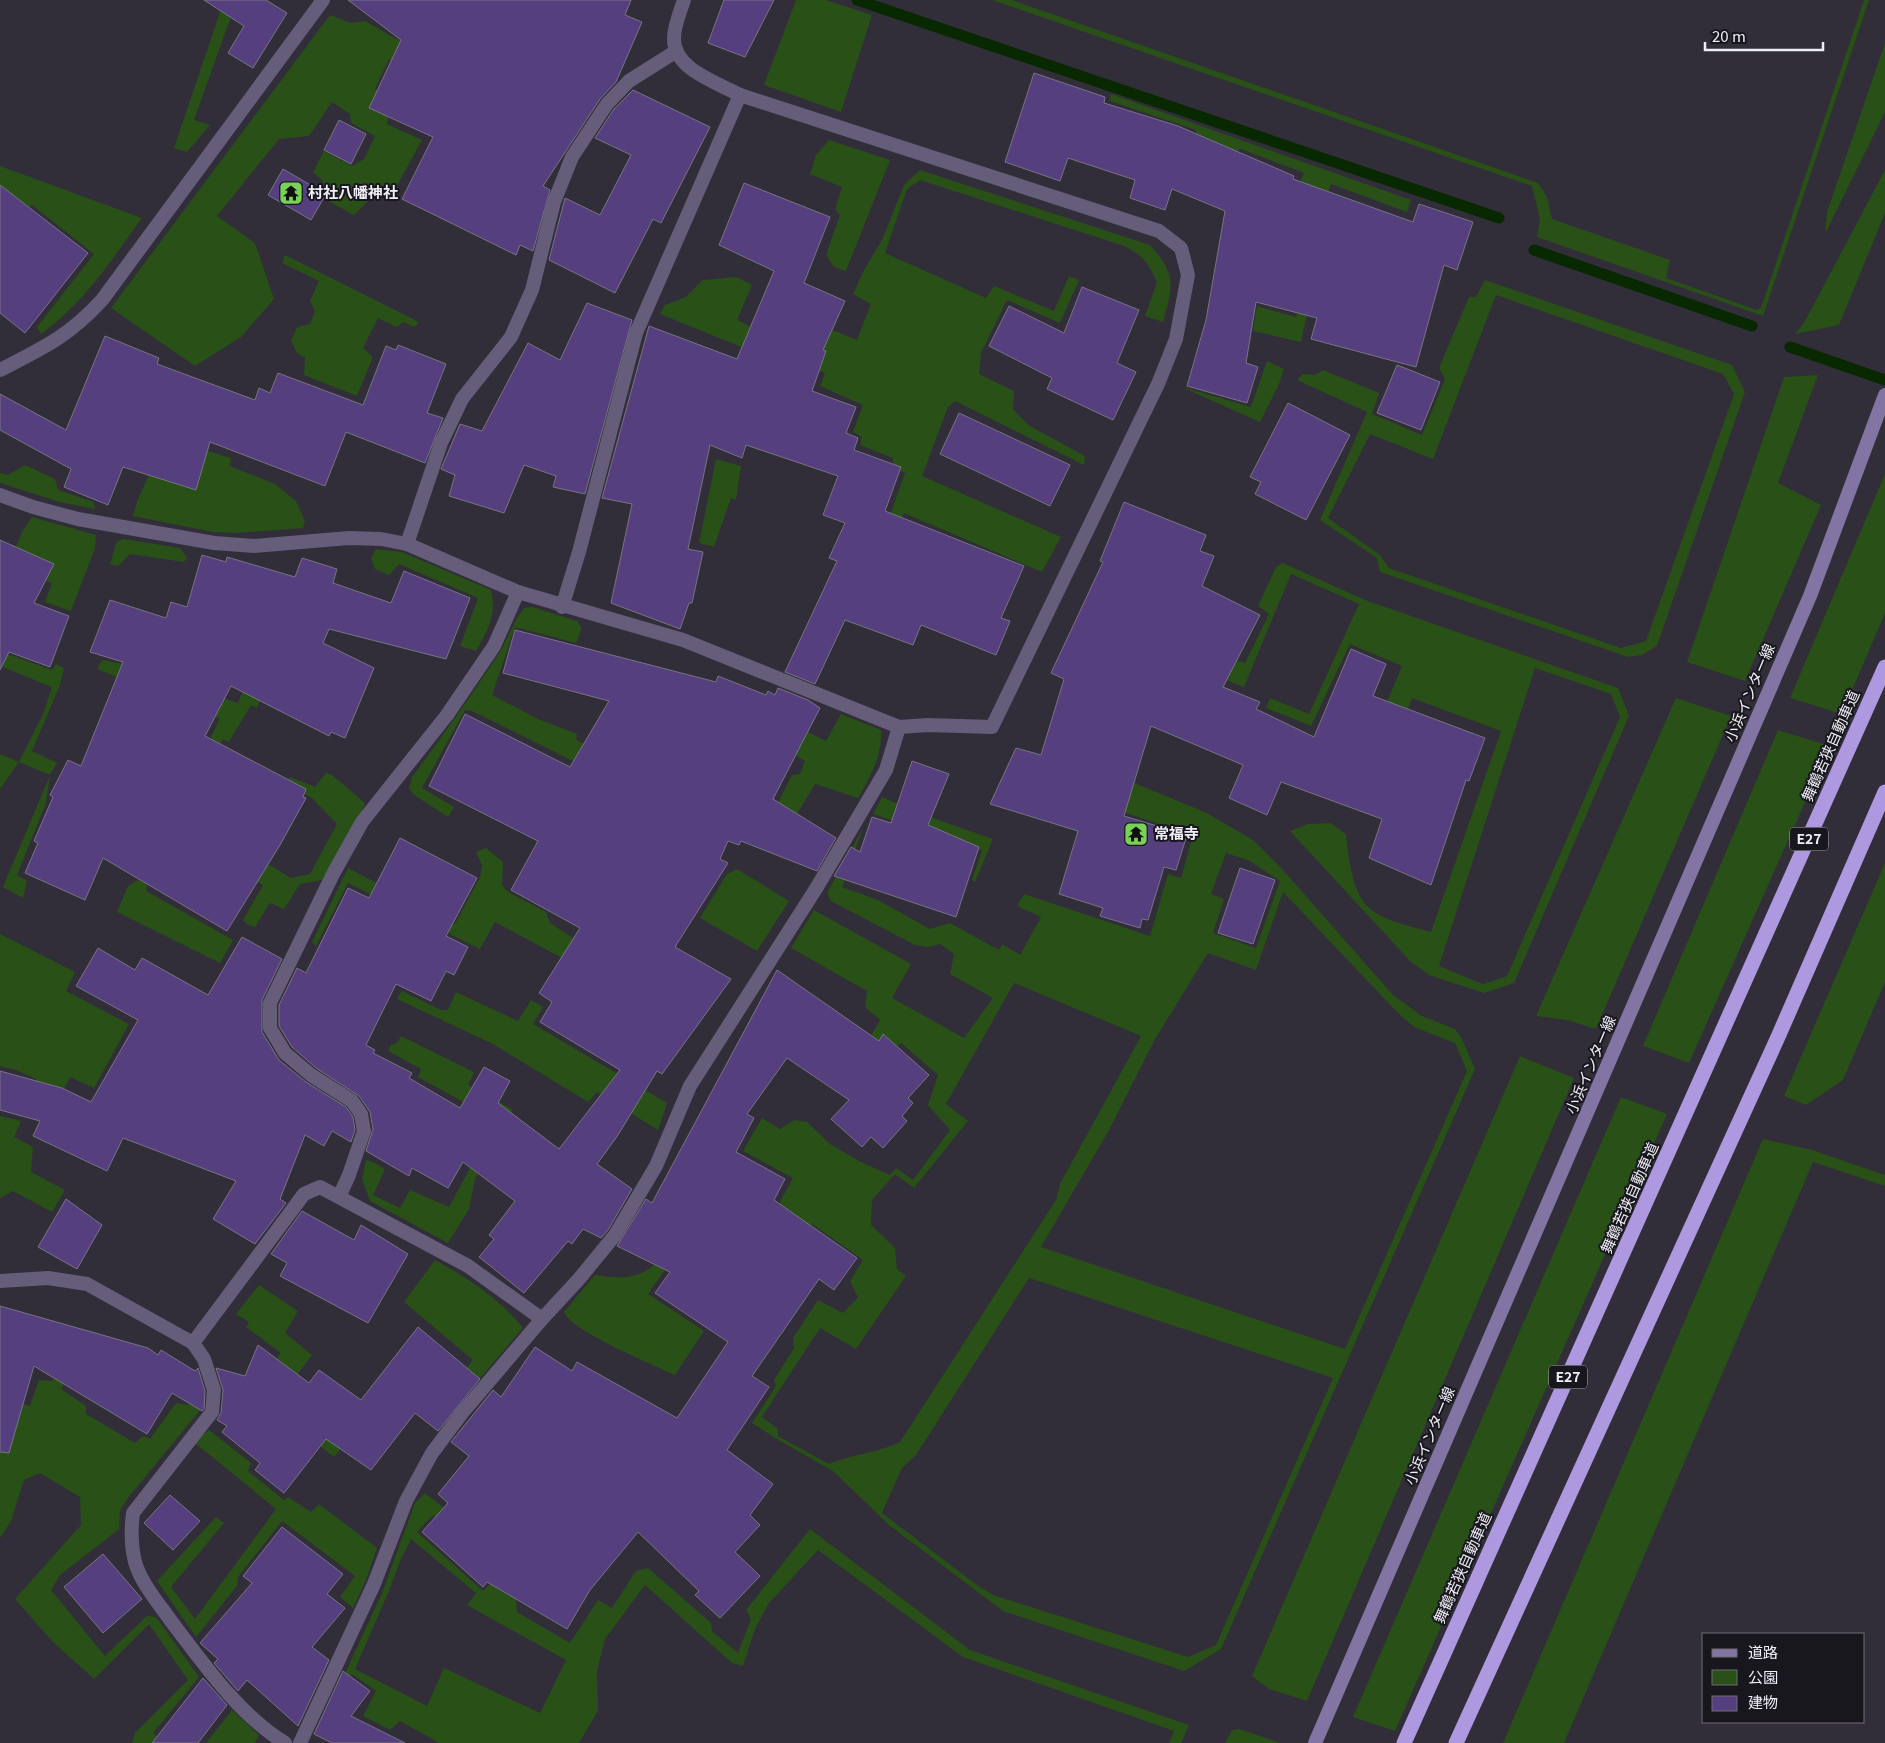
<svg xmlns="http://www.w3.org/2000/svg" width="1885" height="1743" font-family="Georgia,'Noto Sans JP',serif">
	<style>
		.green { fill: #285017; fill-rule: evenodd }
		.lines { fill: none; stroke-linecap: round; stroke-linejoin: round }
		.stream { stroke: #082900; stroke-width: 11 }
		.building { fill: #553f7e; stroke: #787483 }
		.service { stroke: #655d7a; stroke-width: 14 }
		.minor { stroke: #655d7a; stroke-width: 14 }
		.secondary { stroke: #8375a3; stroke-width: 14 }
		.motorway { stroke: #ae98df; stroke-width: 15 }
		.labels { text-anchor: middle; stroke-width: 4; stroke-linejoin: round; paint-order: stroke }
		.shield { fill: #18171d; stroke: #aeadb4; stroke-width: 1 }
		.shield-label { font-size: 14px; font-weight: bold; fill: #efedf5 }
		.poi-label { font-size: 15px; font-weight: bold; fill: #efedf5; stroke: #18171d; text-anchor: start }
		.street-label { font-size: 15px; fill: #efedf5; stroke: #18171d }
	</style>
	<rect width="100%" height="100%" fill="#312e3a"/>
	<g class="green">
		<polygon points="224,0 237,0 194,120 210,125 187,152 174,148"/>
		<polygon points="796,0 826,0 872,15 841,112 764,85"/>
		<polygon points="992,0 1012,0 1538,183 1547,197 1552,219 1670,260 1666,278 1757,310 1761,308 1864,0 1869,0 1763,316 1537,237 1540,219 1532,186"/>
		<polygon points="330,15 350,23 365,21 421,53 410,69 389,59 375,89 384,93 389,111 387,124 422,140 393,193 373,196 354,215 330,202 330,193 322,189 323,181 313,172 324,151 352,166 364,159 375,136 351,123 350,114 332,102 309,136 279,139 217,216 255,243 274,299 241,337 195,366 111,308"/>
		<polygon points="1885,43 1885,112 1825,234 1827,212"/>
		<polygon points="1111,94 1411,200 1407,212 1331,184 1320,214 1286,215 1304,173 1241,149 1224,157 1191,149 1196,130 1110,101"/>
		<polygon points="829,140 890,160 846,271 834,267 826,255 840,215 835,209 842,187 810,174 816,155"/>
		<path d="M0,166L142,218C109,263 86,301 41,334L37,327L94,254L32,205L0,239Z"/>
		<path d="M920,170L1150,245C1177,275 1173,286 1163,322L1145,316L1157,282C1148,263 1144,256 1124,246L920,180L907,189L885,253L986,298L994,286L1054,311L1069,276L1079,280L1060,323L1007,300L981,353L979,374L1014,391L1013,409L1028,425L1085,456L1084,465L955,401L948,407L922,476L1061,537L1042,572L904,513L892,541L883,535L905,473L893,467V458L860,445L862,437L853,432L863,405L820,386L825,373L785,357L761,355L660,314L665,305L686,297L703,280L736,277L752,285L737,320L781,342L815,323L857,340L871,304L853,294L864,270L882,240L904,185Z"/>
		<polygon points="1885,170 1885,213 1839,325 1795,334 1804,323"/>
		<polygon points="285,255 419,322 414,327 403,322 397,327 378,318 363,348 373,357 357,396 304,375 305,358 297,353 291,341 297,327 310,324 315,311 310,301 319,281 282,263"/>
		<path d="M1485,280L1732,365L1745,392L1657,646L1642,655L1628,657L1380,572L1377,558L1320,520L1367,412L1297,380L1303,374L1315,375L1323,370L1379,393L1372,414L1422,435L1445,379L1439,368L1469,297H1476ZM1496,295L1723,374L1734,394L1646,641L1621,648L1389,568L1380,555L1328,518L1370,434L1433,459Z"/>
		<polygon points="1257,306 1296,317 1298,311 1307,314 1301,342 1253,331"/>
		<polygon points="1267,361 1284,369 1279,384 1260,422 1179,386 1251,407"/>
		<polygon points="1818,375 1778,483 1821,505 1745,681 1687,662 1784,377"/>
		<polygon points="192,446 231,458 230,466 275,484 296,501 305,521 303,528 237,533 213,532 133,516 138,499 158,455"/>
		<polygon points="716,459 741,466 736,500 731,498 714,547 699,543"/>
		<polygon points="25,465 55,479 58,490 93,502 95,509 60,502 0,483 0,473 8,475"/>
		<polygon points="1885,474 1885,613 1842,714 1790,698"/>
		<polygon points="32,517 96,535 95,548 71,611 45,602 52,583 8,567 22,532"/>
		<polygon points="124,539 180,548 187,558 184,562 130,554 118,566 110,564 117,541"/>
		<path d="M376,549L402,552L491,590C497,615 488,630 476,651L460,646L478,598L399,564L389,575L375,569L371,558Z"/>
		<path d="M1283,563L1365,600L1618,688L1629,716L1514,983L1484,993L1429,975L1411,962L1290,831L1308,824L1330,823L1346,834C1348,855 1352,889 1366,905C1381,921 1411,926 1431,932L1501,731L1412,698L1400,732L1378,724L1402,666L1350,644L1311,726L1266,708L1270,698L1309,714L1359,604L1291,574L1244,687L1219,677L1230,659L1245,663L1269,614L1258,606L1276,567ZM1535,668L1611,694L1620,717L1507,976L1483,984L1439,966Z"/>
		<path d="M532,607L577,621L582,628L576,643L515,627L492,695L538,719L577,734L576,740L647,776L579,764L472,711L465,710L422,788L454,807L448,817L414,795L409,788L412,777C441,738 469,699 496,658C507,642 512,623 524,608Z"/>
		<polygon points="269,624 286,635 257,708 251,705 229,742 223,739 188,799 203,754 220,718 97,669 102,660 128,665 238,703"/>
		<polygon points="5,653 52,670 56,664 64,668 60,685 32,751 57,763 50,775 46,803 17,875 27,881 23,898 3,887 50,775 19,762 0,789 0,754 19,762 43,714 52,687 0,666"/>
		<polygon points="1676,698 1731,716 1596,1029 1567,1020 1536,1016"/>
		<path d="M841,714L881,730C882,757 871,775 858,798L815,784L782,839L764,831L792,775L800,774L805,761L788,750L802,729L826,741Z"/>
		<polygon points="1778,730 1830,746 1689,1063 1643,1046"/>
		<path d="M1101,772L1134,783L1205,812L1253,840L1283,870L1393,995L1422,1016L1455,1029L1462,1039L1475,1069L1221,1649L1184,1671L1003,1611L889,1525L833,1471L775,1438L752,1423L776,1386L774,1380L794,1348L793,1338L818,1300L843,1313L858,1297L850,1281L863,1260L812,1224L784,1260L755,1248L793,1178L743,1151L762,1118L780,1129L794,1120L807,1122L830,1144L859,1161L890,1175L896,1168L913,1180L950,1130L928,1105L938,1075L901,1043L893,1050L868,1041L880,1020L865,1007L867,991L791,948L814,910L911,964L892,998L964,1038L993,998L950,974L954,954L940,944L927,947L915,945L831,901L827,893L863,828L842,887L878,900L930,929L950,923L999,950L1002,944L1020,955L1041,917L1017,906L1024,894L1150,936L1168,874L1181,878L1193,835L1092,802ZM1226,853L1250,861L1280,881L1256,948L1213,933L1224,899L1211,894ZM1283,892L1397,1012L1414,1027L1455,1043L1467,1071L1345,1349L1041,1247L1109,1130L1154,1041L1208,953L1256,970ZM1014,983L1141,1036L1060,1184L1056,1200L900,1442C877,1453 852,1454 829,1464L778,1436V1429L762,1417L820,1328L856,1349L906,1276L897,1269L895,1248L871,1225L872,1200L895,1174L914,1188L968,1121L946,1104ZM1029,1278L1333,1378L1216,1645L1188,1657L996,1596L981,1588L882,1513L902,1468L916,1455Z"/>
		<polygon points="326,773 332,775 365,803 364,807 322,880 300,884 284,909 270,903 255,927 247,924 243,920 263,885 226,863 258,858 291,878 310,874 337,824 312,798 286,784 290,777 315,787"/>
		<polygon points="882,797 924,815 993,839 975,882 972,880 982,850 873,814"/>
		<polygon points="486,848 503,862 502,885 508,892 546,912 550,923 591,950 592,974 495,922 480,949 348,883 316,946 312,942 348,868 455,924 480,877 482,865 476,852"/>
		<polygon points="1885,863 1885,982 1843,1080 1806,1105 1784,1096"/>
		<polygon points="737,869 789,901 757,951 700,918 727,874"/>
		<polygon points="138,880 147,884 146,891 233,940 220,963 117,912 128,886"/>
		<polygon points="0,934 75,972 66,991 129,1024 94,1088 70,1077 57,1103 34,1094 36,1079 16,1070 0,1066"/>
		<polygon points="402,991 441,1010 448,1010 456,992 518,1021 531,1000 543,1007 533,1024 667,1103 658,1130 597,1092 588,1102 493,1044 397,999"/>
		<polygon points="401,1036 474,1072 468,1085 512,1109 510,1120 475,1179 469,1209 448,1243 370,1201 362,1179 366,1160 373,1162 385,1169 373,1195 400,1208 410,1190 449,1207 496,1120 418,1077 421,1069 388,1051 391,1045 397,1043"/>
		<polygon points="1520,1056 1574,1078 1307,1701 1269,1689 1252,1676"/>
		<polygon points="1621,1097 1667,1114 1395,1731 1353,1717"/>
		<polygon points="0,1116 21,1121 14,1137 33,1147 31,1172 65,1190 52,1212 13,1191 0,1198"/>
		<polygon points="1763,1139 1812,1150 1885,1175 1885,1186 1813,1162 1564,1743 1503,1743"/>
		<path d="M673,1248L678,1251L648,1294L704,1331L675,1375C654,1365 571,1331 564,1312L595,1275C635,1281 645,1276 673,1248Z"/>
		<path d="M435,1260C468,1278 500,1299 523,1328L460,1402L452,1385L473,1360L404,1302Z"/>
		<polygon points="259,1285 298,1311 285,1333 312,1355 278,1400 341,1448 334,1457 251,1390 281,1353 246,1327 249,1322 236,1314"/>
		<polygon points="61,1372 71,1373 61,1389 86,1406 86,1414 135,1443 143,1436 150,1439 176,1403 188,1405 198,1388 201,1409 127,1499 120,1511 119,1529 60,1575 51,1590 105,1656 147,1616 156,1617 199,1677 153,1733 166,1743 132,1743 135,1733 188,1680 149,1624 94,1679 53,1642 15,1599 81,1525 80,1497 40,1473 24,1480 11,1521 0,1538 0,1398 30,1406 39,1380 51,1381"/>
		<polygon points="209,1430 251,1463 248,1471 284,1500 288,1497 311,1512 319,1504 377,1548 366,1580 353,1608 340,1597 355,1576 282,1521 238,1577 237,1586 196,1637 157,1581 216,1517 224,1523 171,1587 195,1619 276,1509 194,1442"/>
		<path d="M425,1493L468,1527L458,1537L433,1515L417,1532L483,1591L496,1578L516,1597L517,1612L570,1643L598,1600L612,1608L636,1571L648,1568L711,1623L712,1631L738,1653L751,1619L746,1610L810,1529L970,1650L1189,1725L1181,1743H1169L1174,1731L963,1657L818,1550L769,1603L755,1629L743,1666L732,1663L645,1585L605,1639L597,1671L598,1711L579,1743H439L400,1721L390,1730L363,1716L376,1691L352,1674L343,1685L341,1682L382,1593L415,1503ZM411,1539L476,1593L467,1605L566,1660L540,1713L444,1668L427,1706L355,1669L389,1591L400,1561Z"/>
		<polygon points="232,1710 259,1735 255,1743 206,1743"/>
		<polygon points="1240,1729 1280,1743 1225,1743 1232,1730"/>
	</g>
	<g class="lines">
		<g class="stream">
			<polyline points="857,0 1499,218"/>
			<polyline points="1534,250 1752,326"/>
			<polyline points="1790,347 1885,380"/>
		</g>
	</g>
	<g class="building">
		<polygon points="204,0 266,0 287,13 253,68 228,53 244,26"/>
		<polygon points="348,0 631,0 625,15 642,22 616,82 600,99 543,186 550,190 533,251 520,245 516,255 402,199 433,137 369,108 401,40"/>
		<polygon points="724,0 774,0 745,57 708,43"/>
		<polygon points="1034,73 1105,97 1104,103 1178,126 1294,176 1293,179 1413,222 1419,204 1473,222 1457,270 1444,265 1416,367 1311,339 1317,318 1256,302 1246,363 1258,367 1247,403 1187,386 1206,320 1225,211 1172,189 1165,210 1130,198 1135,180 1068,158 1060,181 1005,162"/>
		<polygon points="633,90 710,127 661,223 653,219 615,293 549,260 565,198 600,215 631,155 595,138 614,109"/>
		<polygon points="339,120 366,134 351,164 324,150"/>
		<polygon points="283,169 326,194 311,220 268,195"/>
		<polygon points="744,183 830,217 804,283 845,301 823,350 826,351 812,391 856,407 846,433 858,438 854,450 901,467 885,511 1024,566 1001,618 1010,621 996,655 921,625 913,645 845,620 815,684 785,672 837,561 829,558 845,523 823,515 838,476 746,445 742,458 710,445 688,549 703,552 692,603 689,603 680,629 611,603 632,504 602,498 649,326 737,359 774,271 719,245"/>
		<polygon points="0,185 88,253 25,333 0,313"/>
		<polygon points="1082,287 1139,310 1117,363 1136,372 1113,420 1047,389 1052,378 989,346 1009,306 1064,333"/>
		<polygon points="587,303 632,320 585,494 553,487 556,476 524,465 504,513 449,496 455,475 441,469 460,424 482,431 528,343 560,360"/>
		<polygon points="105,336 159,358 157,364 255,400 259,388 270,393 278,373 363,405 386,346 396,350 398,345 446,364 427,413 443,418 425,463 346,432 325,486 210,442 196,490 123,467 108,505 64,487 71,469 0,430 0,394 66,430"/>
		<polygon points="1397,365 1440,382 1421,430 1377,413"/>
		<polygon points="1288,403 1350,435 1306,520 1255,494 1261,482 1250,477"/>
		<polygon points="959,413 1070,465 1050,506 940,454"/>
		<polygon points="1124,502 1206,535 1200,551 1214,556 1202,586 1260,615 1223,687 1260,702 1256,709 1314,737 1351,649 1386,664 1373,696 1485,738 1469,781 1466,780 1431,885 1369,858 1382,819 1281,782 1267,815 1229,798 1243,765 1151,726 1124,816 1187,835 1176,870 1164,867 1148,920 1142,919 1140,928 1100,916 1103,908 1059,894 1078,831 990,804 1016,748 1041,755 1064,679 1051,673 1103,562 1100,561"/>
		<polygon points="0,540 54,564 34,603 69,616 50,667 9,652 0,670"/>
		<polygon points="202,555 226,562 227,557 295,577 302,558 337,569 333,583 391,603 404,571 470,598 446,659 329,629 323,643 374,668 345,738 331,732 329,736 231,686 205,736 306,789 303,797 306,798 280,845 227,931 103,858 85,900 25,873 38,843 34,841 53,797 50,795 68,760 81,766 123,662 90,652 110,600 166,618 171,602 187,607"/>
		<polygon points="515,630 716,682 718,676 766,695 768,691 775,695 778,688 808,700 820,708 773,799 836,838 817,871 741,841 739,845 728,841 720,859 728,863 675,947 731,979 662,1074 657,1071 618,1135 597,1164 632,1189 608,1230 601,1238 583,1229 572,1244 568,1241 524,1293 479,1257 494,1239 489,1235 515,1201 463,1162 448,1188 412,1168 409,1176 366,1151 373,1129 370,1112 359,1096 316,1068 292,1047 279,1026 279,1005 297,968 306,973 348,888 369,898 400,838 477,878 446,936 468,947 454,975 446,971 431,1001 396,984 366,1045 375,1050 373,1053 412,1073 409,1078 460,1108 484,1067 510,1081 498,1103 559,1149 620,1070 540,1022 552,1002 539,993 580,928 511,890 538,841 429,786 465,714 570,767 609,701 503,673"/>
		<polygon points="912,761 949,774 928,825 979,847 956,917 834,876 851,847 860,852 872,817 891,823"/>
		<polygon points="1240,868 1275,880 1253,944 1218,933"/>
		<polygon points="242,937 282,959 262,1000 262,1032 279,1060 306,1082 346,1107 353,1117 355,1130 351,1142 332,1131 324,1146 305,1135 280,1199 286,1203 255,1244 213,1219 236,1181 123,1138 107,1171 33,1136 40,1121 0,1110 0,1071 62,1088 91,1102 138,1020 76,986 98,948 135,970 142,958 208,995"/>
		<polygon points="777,970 879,1041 883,1034 929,1075 908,1098 913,1103 902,1116 907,1121 883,1148 871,1137 862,1147 831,1119 849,1100 787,1058 747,1114 754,1118 736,1152 785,1179 774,1200 857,1258 834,1290 819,1279 752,1376 769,1387 727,1450 773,1484 750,1515 760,1525 735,1552 760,1576 720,1618 695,1595 699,1591 638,1532 590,1590 567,1629 487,1582 483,1587 422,1532 448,1503 438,1494 469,1456 451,1442 493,1390 501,1397 535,1347 572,1371 577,1362 677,1418 728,1342 655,1293 670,1272 617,1246 646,1199 652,1203"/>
		<polygon points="66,1199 102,1225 77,1269 38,1247"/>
		<polygon points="302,1211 354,1240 361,1225 408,1254 368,1323 280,1276 287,1263 271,1254"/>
		<polygon points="0,1306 148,1348 158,1355 161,1350 195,1371 198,1368 205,1391 204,1409 202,1411 172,1393 147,1434 34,1366 9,1453 0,1452"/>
		<polygon points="418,1327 480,1379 438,1431 415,1413 371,1470 326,1439 284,1493 255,1470 260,1463 222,1432 227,1426 217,1420 221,1413 223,1390 216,1368 245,1376 258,1345 309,1383 319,1370 361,1400"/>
		<polygon points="170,1495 200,1521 173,1550 144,1523"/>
		<polygon points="282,1527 343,1574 327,1594 345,1608 312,1647 329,1660 298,1726 247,1680 238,1691 214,1663 218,1659 200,1643 252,1583 243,1576"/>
		<polygon points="103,1554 142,1599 103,1633 64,1587"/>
		<polygon points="343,1671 370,1691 351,1716 405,1743 332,1743 314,1734"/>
		<polygon points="203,1678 227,1705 198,1743 152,1743"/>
	</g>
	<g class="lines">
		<g class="service">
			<polyline points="407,544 441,443 462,399 511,337 532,290 554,202 572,157 607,104 629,81 675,52"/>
			<polyline points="562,607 579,552 636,333 740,95"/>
			<polyline points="339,1197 349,1175 364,1131 361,1114 352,1101 311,1075 285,1053 270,1028 270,1003 333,874 362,822 447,715 494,646 518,592"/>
			<polyline points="0,1281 48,1278 87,1284 193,1343 304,1194 320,1187 468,1266 542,1319"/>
			<path d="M193,1343L204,1359L214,1390L212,1412L133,1513C131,1529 131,1546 135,1562C141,1583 159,1604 171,1621C203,1663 239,1715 285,1743"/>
		</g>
		<g class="minor">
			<path d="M0,370C43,348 68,337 102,300L323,0"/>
			<polyline points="0,495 33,507 78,519 214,543 254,546 349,538 381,539 407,544 518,592 683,640 899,727"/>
			<path d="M300,1743L374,1584L406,1501L432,1453L462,1413L542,1319L579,1279L615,1235L656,1166L690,1086L817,887L886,770L899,727L928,725L992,727L1158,384L1176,339L1188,275L1181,248L1159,231L740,95C716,82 673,69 674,38C674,26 680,12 684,0"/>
		</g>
		<polyline class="secondary" points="1315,1743 1810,596 1885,395"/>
		<g class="motorway">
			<polyline points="1404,1743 1885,667"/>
			<polyline points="1456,1743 1778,1037 1885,792"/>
		</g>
	</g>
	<defs>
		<g id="temple-square" transform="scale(1.25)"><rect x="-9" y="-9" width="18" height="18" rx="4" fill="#79d157" stroke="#18171d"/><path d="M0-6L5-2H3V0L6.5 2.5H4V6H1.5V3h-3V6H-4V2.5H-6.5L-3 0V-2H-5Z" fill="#111"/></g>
	</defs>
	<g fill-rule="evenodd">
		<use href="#temple-square" x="291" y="193"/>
		<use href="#temple-square" x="1136" y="834"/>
	</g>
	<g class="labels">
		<g class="shield">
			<rect x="1790" y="827.5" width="38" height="23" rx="4"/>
			<rect x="1549" y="1365.5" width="38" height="23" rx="4"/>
		</g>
		<g class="shield-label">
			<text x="1809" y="844">E27</text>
			<text x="1568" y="1382">E27</text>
		</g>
		<g class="poi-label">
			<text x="308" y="198">村社八幡神社</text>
			<text x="1154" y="839">常福寺</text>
		</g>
		<g class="street-label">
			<text transform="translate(1750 693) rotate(-67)" y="5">小浜インター線</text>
			<text transform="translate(1831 746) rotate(-66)" y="5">舞鶴若狭自動車道</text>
			<text transform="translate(1591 1065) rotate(-67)" y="5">小浜インター線</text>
			<text transform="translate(1630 1198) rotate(-66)" y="5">舞鶴若狭自動車道</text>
			<text transform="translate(1430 1436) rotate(-67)" y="5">小浜インター線</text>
			<text transform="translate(1463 1568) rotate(-66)" y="5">舞鶴若狭自動車道</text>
		</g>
	</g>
	<rect x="1702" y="1633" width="162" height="90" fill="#18171d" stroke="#6e6d73"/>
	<rect x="1712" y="1649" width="25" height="8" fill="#8375a3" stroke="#6e6d73"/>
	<text x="1748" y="1658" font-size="15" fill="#efedf5">道路</text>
	<rect x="1712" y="1670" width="25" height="15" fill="#285017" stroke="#6e6d73"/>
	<text x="1748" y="1683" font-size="15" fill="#efedf5">公園</text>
	<rect x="1712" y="1696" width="25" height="15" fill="#553f7e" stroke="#6e6d73"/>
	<text x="1748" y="1708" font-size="15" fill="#efedf5">建物</text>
	<path d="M1705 42v8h118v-8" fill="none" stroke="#efedf5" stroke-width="2.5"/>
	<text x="1712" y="42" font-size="15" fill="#efedf5" stroke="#18171d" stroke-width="4" paint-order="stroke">20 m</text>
</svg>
